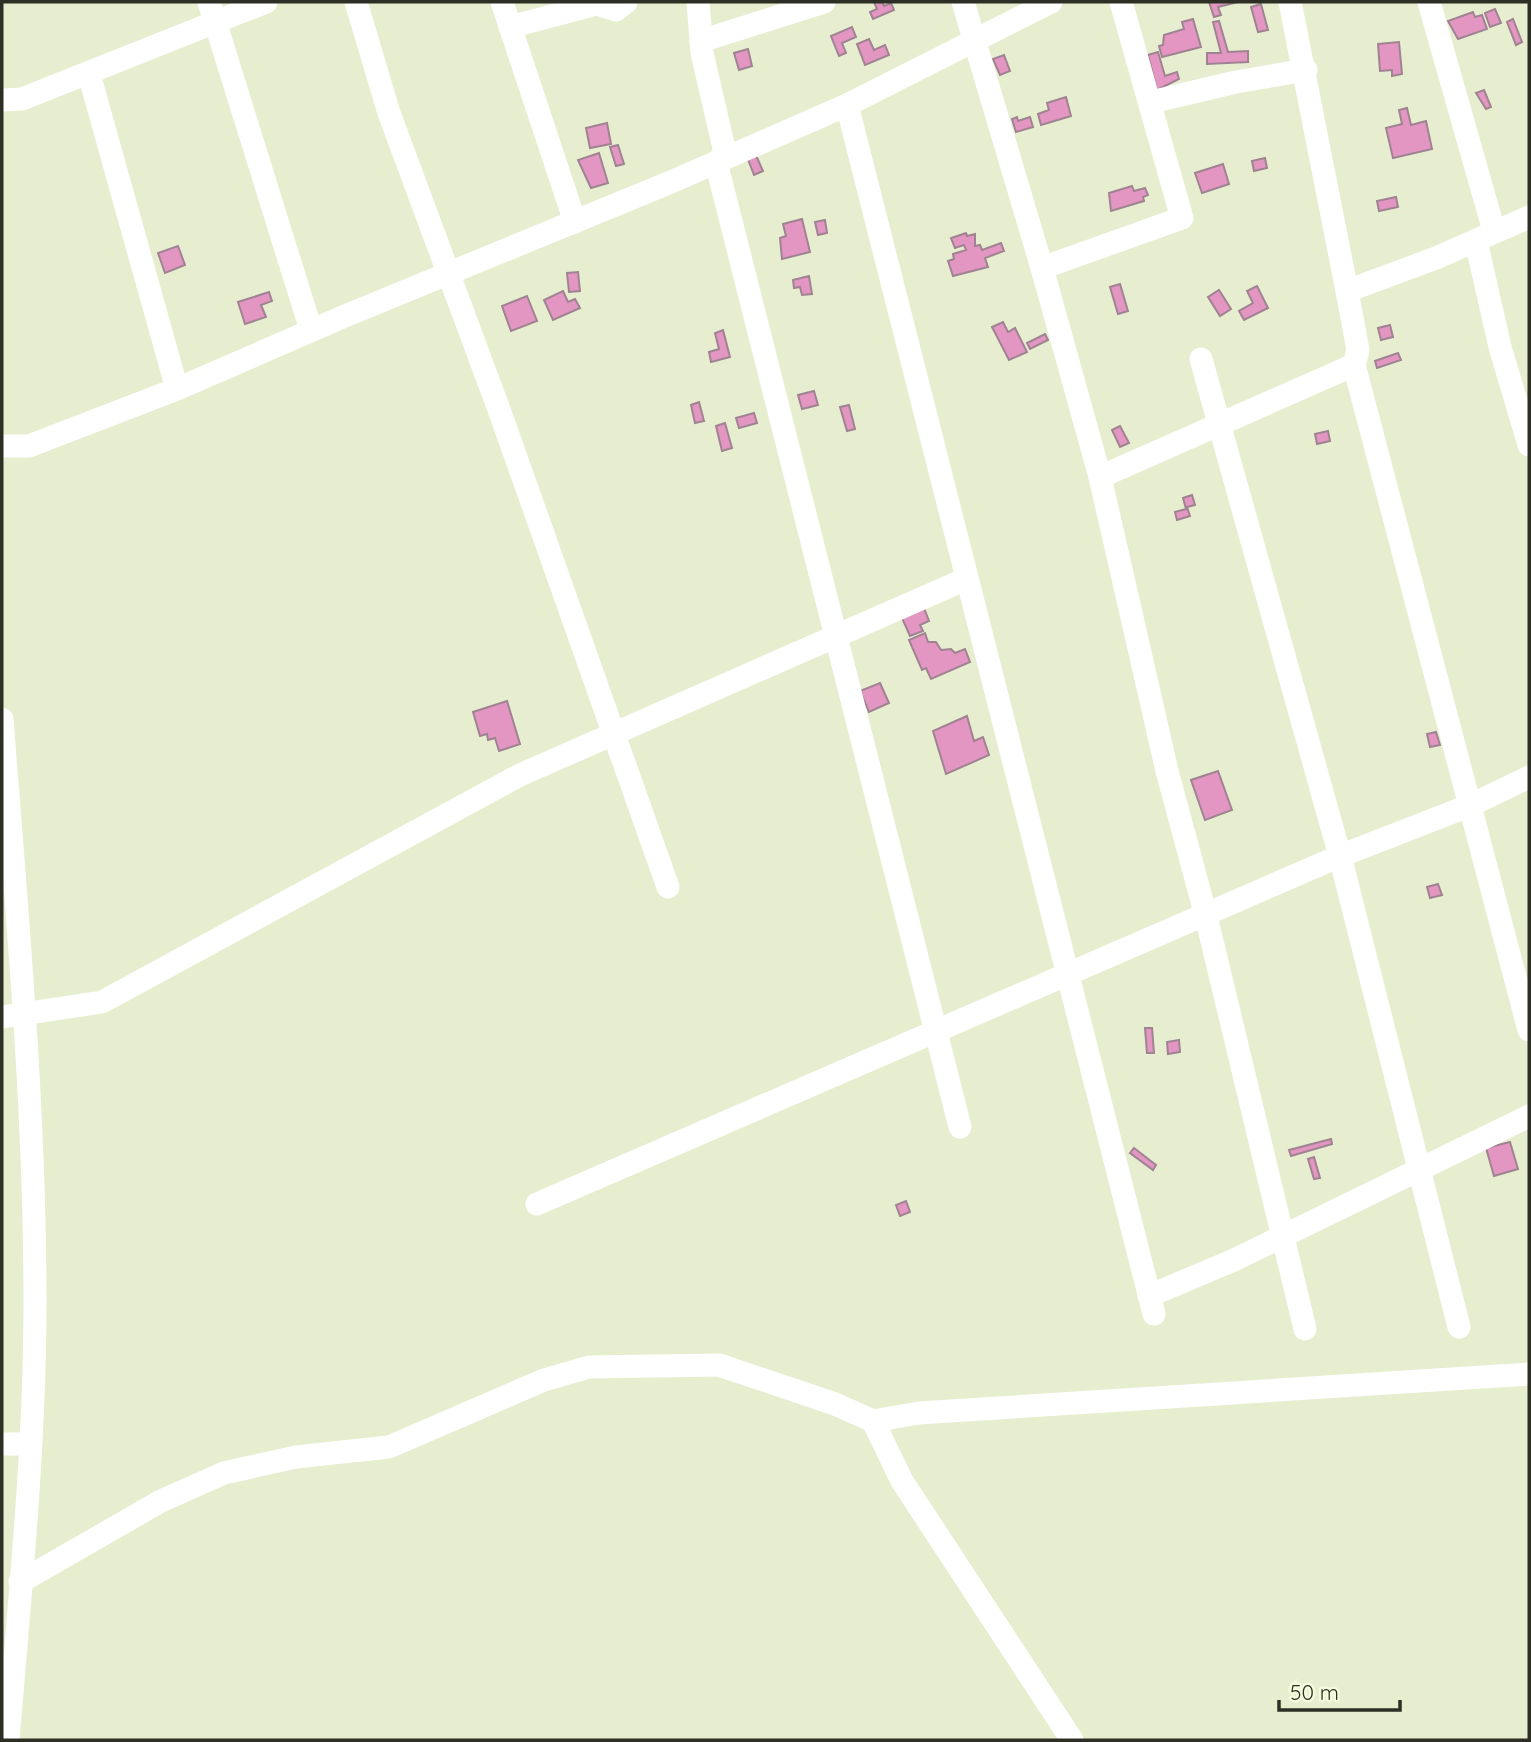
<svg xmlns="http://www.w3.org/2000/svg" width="1531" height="1742" font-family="Quicksand,sans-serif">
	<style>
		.building { fill: #e396c1; stroke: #a08392; stroke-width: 2 }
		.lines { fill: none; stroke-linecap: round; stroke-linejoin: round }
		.minor { stroke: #fff; stroke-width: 23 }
	</style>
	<rect width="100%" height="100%" fill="#e6eecf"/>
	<g class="building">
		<polygon points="874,2 882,2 884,6 891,3 894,10 873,19 870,12 877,9"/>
		<polygon points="1209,2 1238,2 1218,7 1221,15 1214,17"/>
		<polygon points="1261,4 1268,30 1258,32 1251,7"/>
		<polygon points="1495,9 1501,23 1490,27 1485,13"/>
		<polygon points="1473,12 1475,17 1482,15 1487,29 1458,39 1448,21"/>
		<polygon points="1193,19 1201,47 1162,57 1159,46 1163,45 1164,35 1184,29 1182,22"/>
		<polygon points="1513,19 1522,42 1516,45 1507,22"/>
		<polygon points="1219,21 1228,52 1248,51 1248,62 1207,64 1207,53 1221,53 1213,22"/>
		<polygon points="852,27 856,37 842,43 846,53 839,56 831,36"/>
		<polygon points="869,39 874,50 885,45 889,55 865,65 857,44"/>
		<polygon points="1399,42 1402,74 1392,76 1392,70 1380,71 1378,44"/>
		<polygon points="748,49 752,66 739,70 734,53"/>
		<polygon points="1158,52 1165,76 1177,72 1179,79 1157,90 1148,55"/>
		<polygon points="1004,55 1010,71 1000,75 993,59"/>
		<polygon points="1484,90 1491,107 1486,109 1476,93"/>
		<polygon points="1066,97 1071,116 1041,125 1038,114 1049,110 1047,103"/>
		<polygon points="1407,108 1411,125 1426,121 1432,149 1393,158 1386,128 1402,124 1399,110"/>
		<polygon points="1017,117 1018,121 1030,117 1033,127 1016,132 1012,119"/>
		<polygon points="607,123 611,144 590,148 586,128"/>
		<polygon points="618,145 624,164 616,166 610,147"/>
		<polygon points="754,151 763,171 754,175 746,154"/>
		<polygon points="599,153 608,183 591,188 578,160"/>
		<polygon points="1265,158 1267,168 1254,171 1252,161"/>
		<polygon points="1223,164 1229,184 1202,193 1195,173"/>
		<polygon points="1132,186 1134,191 1145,188 1148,195 1143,197 1144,201 1111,211 1109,193"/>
		<polygon points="1396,197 1398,207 1379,211 1377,201"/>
		<polygon points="802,219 810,252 782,259 780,238 786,236 783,224"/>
		<polygon points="825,220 827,233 818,235 815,222"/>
		<polygon points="966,233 967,236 975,234 975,246 980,245 982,250 1001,243 1004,251 985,258 988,267 953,276 948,261 954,259 953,254 966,250 964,245 955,248 951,238"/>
		<polygon points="178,246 185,265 165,273 158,253"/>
		<polygon points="578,272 580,291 569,292 567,273"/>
		<polygon points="809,276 812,294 802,295 800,287 794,288 793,280"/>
		<polygon points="1120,284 1128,311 1118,314 1110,287"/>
		<polygon points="1257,286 1268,308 1244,320 1239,311 1253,303 1247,291"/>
		<polygon points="1219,290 1231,309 1220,316 1208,297"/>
		<polygon points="563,291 568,302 575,299 580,308 553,320 544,300"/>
		<polygon points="269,292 272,301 261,305 266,317 245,324 238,302"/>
		<polygon points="527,296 537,321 511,331 502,306"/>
		<polygon points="1003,322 1008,332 1015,328 1027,352 1009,360 992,327"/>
		<polygon points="1390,325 1393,337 1381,340 1378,328"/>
		<polygon points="723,330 730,357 711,362 709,352 719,349 715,333"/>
		<polygon points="1045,334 1048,340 1030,349 1027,343"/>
		<polygon points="1398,353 1401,360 1377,368 1375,361"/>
		<polygon points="814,391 818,405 802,409 798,395"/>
		<polygon points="699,402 704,421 695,423 691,405"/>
		<polygon points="849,405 855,429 847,431 840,407"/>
		<polygon points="754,413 757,423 739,428 736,418"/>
		<polygon points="725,423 732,448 722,451 716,426"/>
		<polygon points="1120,426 1129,443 1120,447 1112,430"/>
		<polygon points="1328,431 1330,441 1317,444 1315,434"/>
		<polygon points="1192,495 1195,505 1187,507 1190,516 1177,520 1175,512 1186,509 1183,498"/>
		<polygon points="924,608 929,621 920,625 923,631 910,636 902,618"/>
		<polygon points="925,633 928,642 936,642 941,650 951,649 955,653 965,649 970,662 931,679 926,668 922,670 909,640"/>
		<polygon points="880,683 889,703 869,712 860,691"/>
		<polygon points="507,701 520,744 499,751 495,738 488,740 487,734 480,736 473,712"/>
		<polygon points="967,716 974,741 983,737 989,755 946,774 933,731"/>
		<polygon points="1436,732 1440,745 1430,747 1427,734"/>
		<polygon points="1218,771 1232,810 1205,820 1191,780"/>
		<polygon points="1438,884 1442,895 1430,898 1427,887"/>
		<polygon points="1145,1028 1152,1028 1154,1053 1147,1053"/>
		<polygon points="1179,1040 1180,1052 1168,1054 1167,1042"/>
		<polygon points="1331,1139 1332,1144 1291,1156 1289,1150"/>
		<polygon points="1510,1142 1518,1169 1494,1176 1486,1148"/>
		<polygon points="1134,1148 1156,1165 1153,1170 1130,1153"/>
		<polygon points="1314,1157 1320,1178 1314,1179 1308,1159"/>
		<polygon points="906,1201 910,1212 900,1216 896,1205"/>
	</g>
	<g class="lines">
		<g class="minor">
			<polyline points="209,2 311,330"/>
			<polyline points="356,2 389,113 501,415 668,887"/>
			<polyline points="502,2 575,222"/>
			<polyline points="698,2 702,53 726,157"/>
			<polyline points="963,2 1042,268 1100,477 1167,771 1206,916 1305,1329"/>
			<polyline points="1290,2 1347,291"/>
			<polyline points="1429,2 1494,231"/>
			<polyline points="510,27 597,4 616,10 626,2"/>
			<polyline points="701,41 824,2"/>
			<polyline points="89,74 177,389"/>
			<polyline points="2,100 22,99 266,2"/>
			<polyline points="1151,102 1236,82 1306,70"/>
			<polyline points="847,105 1154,1314"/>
			<polyline points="716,162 960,1127"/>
			<polyline points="1476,241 1500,347 1529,445"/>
			<polyline points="1042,268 1182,218 1121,2"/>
			<polyline points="1201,359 1340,856 1459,1327"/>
			<polyline points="1354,365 1529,1030"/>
			<polyline points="2,446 29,446 177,389 345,316 671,182 847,105 1051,2"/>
			<polyline points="1100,477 1354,365 1358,350 1347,291 1436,258 1529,217"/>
			<path d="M2,719C17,913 35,1107 35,1301C35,1447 20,1595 8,1740"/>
			<polyline points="2,1017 102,1002 520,775 966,579"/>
			<polyline points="537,1204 1340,856 1471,805 1529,777"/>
			<polyline points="1149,1296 1234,1260 1529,1116"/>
			<polyline points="873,1421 902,1481 1072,1740"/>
			<polyline points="2,1444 29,1444"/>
			<polyline points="20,1582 161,1501 224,1473 296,1457 389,1447 544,1380 589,1367 719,1365 835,1404 873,1421 919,1413 1529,1374"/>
		</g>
	</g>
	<rect width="1531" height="1742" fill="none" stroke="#2d2f24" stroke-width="7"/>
	<path d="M1279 1700v10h121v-10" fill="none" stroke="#2d2f24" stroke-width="3.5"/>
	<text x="1290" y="1700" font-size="21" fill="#2d2f24" stroke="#f4fcdc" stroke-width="5" paint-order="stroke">50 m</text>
</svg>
